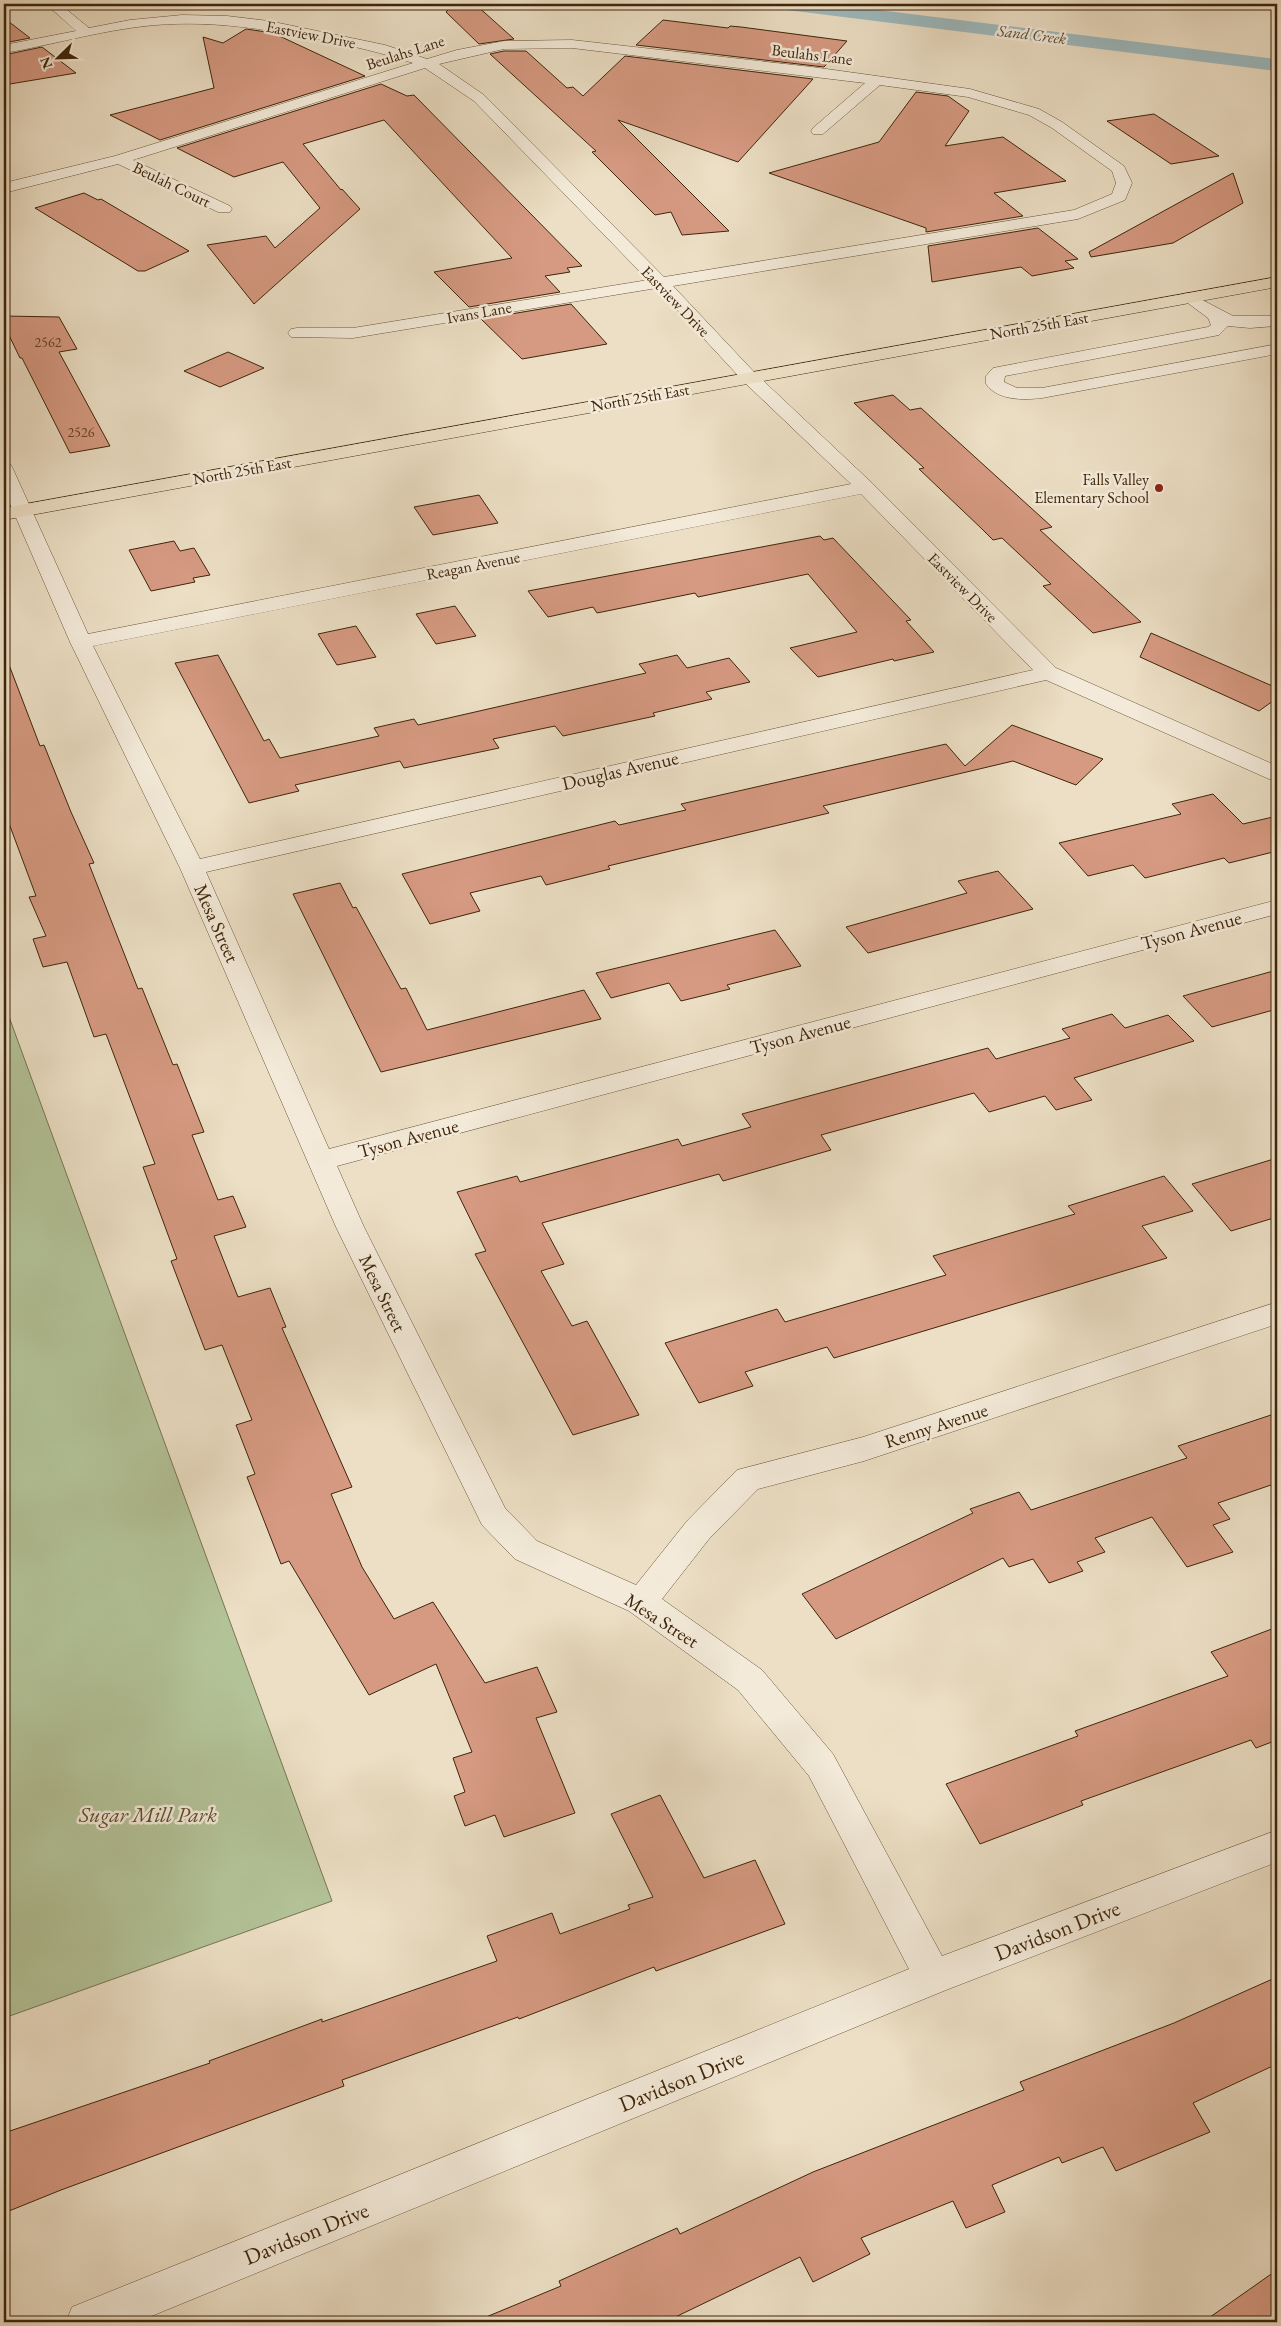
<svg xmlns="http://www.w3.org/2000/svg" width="1281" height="2326" font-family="'EB Garamond',serif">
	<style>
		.green { fill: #b3c398; stroke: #797450 }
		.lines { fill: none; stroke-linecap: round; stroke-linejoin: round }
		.canal { fill: #9dbabf; fill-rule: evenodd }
		.building { fill: #d69a82; stroke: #3f2509 }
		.minor-casing { stroke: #6a5438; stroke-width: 1 }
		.major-casing { stroke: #3f2509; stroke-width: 1 }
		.minor { fill: #f3ead9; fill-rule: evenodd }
		.major { fill: #ecdfc5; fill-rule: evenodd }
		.poi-dot { fill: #8f2418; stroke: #f3ead9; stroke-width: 2 }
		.labels { text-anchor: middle; stroke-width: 5; stroke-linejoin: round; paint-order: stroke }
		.far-number-label { font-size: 14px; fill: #654227 }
		.far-street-label { font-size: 16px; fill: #3f2509; stroke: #f3ead9 }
		.far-water-label { font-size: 16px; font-style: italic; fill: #564a36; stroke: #f3ead9 }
		.far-poi-label { font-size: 16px; fill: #3f2509; stroke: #f3ead9; text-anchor: end }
		.street-label { font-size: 19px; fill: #3f2509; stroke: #f3ead9 }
		.near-park-label { font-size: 22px; font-style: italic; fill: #5c4c2d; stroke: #f3ead9 }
		.near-street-label { font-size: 22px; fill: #3f2509; stroke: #f3ead9 }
	</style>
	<rect width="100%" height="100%" fill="#ecdfc5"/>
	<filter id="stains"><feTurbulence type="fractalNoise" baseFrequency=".004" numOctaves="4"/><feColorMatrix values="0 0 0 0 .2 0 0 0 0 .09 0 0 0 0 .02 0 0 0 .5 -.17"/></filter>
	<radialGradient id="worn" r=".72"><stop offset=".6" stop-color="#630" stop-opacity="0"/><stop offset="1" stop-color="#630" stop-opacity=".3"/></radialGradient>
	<polygon class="green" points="4,1003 332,1901 4,2018"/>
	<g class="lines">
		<polygon class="canal" points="778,4 830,4 1277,59 1277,71 787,10 780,8"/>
	</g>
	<g class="building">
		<polygon points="454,4 475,4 514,39 479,44 446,12"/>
		<polygon points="4,18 30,38 4,43"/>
		<polygon points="663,20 728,28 730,26 741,27 847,41 824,67 636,45"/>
		<polygon points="246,29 273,33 365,76 160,140 110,115 214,88 203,37 223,43"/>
		<polygon points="42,47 76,73 4,85 4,55"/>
		<polygon points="504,51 526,51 567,88 573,87 583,96 625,56 813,79 738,162 618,120 729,231 682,235 671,212 655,215 592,152 596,151 490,54"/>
		<polygon points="381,84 407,96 414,95 582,266 567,268 570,272 545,276 560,292 469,307 434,272 512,258 384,120 303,144 341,190 342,189 360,209 254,304 207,245 266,236 275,248 320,208 283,162 234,177 177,148"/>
		<polygon points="916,92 948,96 969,111 945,146 1003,137 1066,181 994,193 1023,216 926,232 926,228 769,173 879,142"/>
		<polygon points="1154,114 1219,156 1171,164 1107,121"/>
		<polygon points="1233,173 1243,203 1173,243 1091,257 1089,252"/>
		<polygon points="84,193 98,200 101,199 189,251 145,271 138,271 35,208"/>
		<polygon points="1038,228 1078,259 1065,261 1074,268 1032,276 1021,267 932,282 928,246"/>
		<polygon points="571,304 607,344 522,359 481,319"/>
		<polygon points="4,316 59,317 77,349 59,352 110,446 70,453 22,358 20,358 4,325"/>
		<polygon points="228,352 264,368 220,387 184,371"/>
		<polygon points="893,395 910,410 921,408 1052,527 1040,530 1141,622 1093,633 1043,586 1051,584 1002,538 993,540 982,529 919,469 924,468 854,403"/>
		<polygon points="479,495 498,523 433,535 414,507"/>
		<polygon points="820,536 824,540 833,538 911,620 906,621 934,652 894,661 893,659 818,677 790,648 857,632 808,574 698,597 695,593 597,613 593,607 548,617 528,591"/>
		<polygon points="174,541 180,551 194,548 210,575 193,578 195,582 151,591 129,550"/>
		<polygon points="455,606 476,636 436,644 416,614"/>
		<polygon points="356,626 376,657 337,665 318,634"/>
		<polygon points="1151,633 1277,688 1277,698 1259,711 1140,657"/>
		<polygon points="218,655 264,741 269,739 280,758 379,736 374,728 414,719 418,725 646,673 639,664 677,655 687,668 729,658 750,682 706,692 712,699 653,713 655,716 563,736 555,726 493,739 499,748 404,768 400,761 295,785 299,791 249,803 175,663"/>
		<polygon points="6,657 40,746 44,745 71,812 94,863 89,864 138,989 142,988 173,1065 177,1064 204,1132 192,1135 218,1200 233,1196 246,1227 214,1236 238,1297 270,1288 286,1327 282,1328 352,1487 331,1494 362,1567 394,1619 433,1602 485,1683 537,1667 557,1712 536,1718 575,1813 504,1837 495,1815 465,1826 454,1796 465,1792 453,1758 472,1752 436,1664 369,1695 289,1561 281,1564 247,1477 255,1474 236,1425 252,1420 222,1345 205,1350 171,1261 177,1259 143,1167 155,1164 106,1034 94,1037 67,962 43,967 33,939 46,936 29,897 36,896 4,810 4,658"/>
		<polygon points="1012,725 1103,759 1076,785 1013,761 823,806 829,813 608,866 610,869 546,885 541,876 470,893 480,911 430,924 402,874 615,821 619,825 686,810 681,804 946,744 965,766"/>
		<polygon points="1213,794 1243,824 1277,816 1277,851 1229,863 1224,858 1145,878 1133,865 1088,876 1059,843 1181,814 1172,804"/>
		<polygon points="998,871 1033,909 868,953 846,927 967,893 958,881"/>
		<polygon points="340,883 353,908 356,907 401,989 406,988 427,1030 584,990 601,1019 381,1072 293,894"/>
		<polygon points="775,930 801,966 727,985 730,989 681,1001 669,983 611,998 596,973"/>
		<polygon points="1277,970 1277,1009 1212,1027 1183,996"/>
		<polygon points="1112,1014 1125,1028 1168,1015 1194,1041 1074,1078 1092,1100 1056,1110 1045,1096 989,1112 974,1093 821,1135 831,1150 723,1181 719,1174 542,1223 564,1264 541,1271 572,1326 587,1321 639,1415 573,1435 475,1254 486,1251 457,1192 517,1176 520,1182 678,1139 682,1146 751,1127 742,1114 988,1048 996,1059 1070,1038 1062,1029"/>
		<polygon points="1277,1158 1277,1217 1231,1231 1192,1184"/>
		<polygon points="1164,1176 1193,1211 1142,1226 1167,1258 834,1358 827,1347 745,1372 753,1386 699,1403 665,1343 777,1309 785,1322 946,1275 933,1256 1075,1214 1068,1206"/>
		<polygon points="1277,1413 1277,1483 1218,1503 1230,1519 1213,1525 1233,1552 1187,1567 1152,1517 1095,1538 1105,1552 1077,1562 1083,1571 1049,1583 1033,1559 1009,1567 1003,1558 836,1639 802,1594 973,1513 970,1509 1019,1492 1031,1510 1187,1458 1178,1446"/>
		<polygon points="1277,1627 1277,1740 1256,1748 1251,1740 1081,1801 1083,1805 980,1844 946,1784 1078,1736 1075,1731 1228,1676 1211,1652"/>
		<polygon points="660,1795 704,1878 755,1860 785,1924 656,1971 654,1967 519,2019 518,2017 342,2080 344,2086 61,2190 4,2213 4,2133 210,2063 209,2061 322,2019 322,2022 497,1961 487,1936 552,1913 560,1934 630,1909 628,1905 653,1897 611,1814"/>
		<polygon points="1277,1977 1277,2064 1193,2103 1210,2132 1116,2171 1103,2147 1062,2163 1059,2157 992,2185 1005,2212 966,2228 953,2201 861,2238 870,2254 813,2282 800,2257 665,2322 474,2322 561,2286 559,2281 677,2228 680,2234 813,2172 1024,2090 1020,2082 1174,2023"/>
		<polygon points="1277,2270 1277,2322 1203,2322"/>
	</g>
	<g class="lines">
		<g class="minor-casing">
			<g id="minor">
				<path d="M46,4H60L89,28L130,20L182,15L227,16L269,21L385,45L427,59L457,50L504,41L572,40L812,67L970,89L1039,109L1062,122L1124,166L1132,183L1125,200L1078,219L673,286L755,373L872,483L1056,668L1277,766V781L1269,779L1046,680L206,872L329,1149L1277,900V914L337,1166L364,1227L505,1508L537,1541L636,1585L687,1521L737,1470L863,1437L1277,1302V1324L864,1461L758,1489L709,1539L662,1599L762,1670L833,1754L942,1956L1277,1830V1862L946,1990L137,2322H66L72,2307L909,1969L809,1776L738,1690L629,1611L515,1559L482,1525L336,1227L180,868L70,642L4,490V463L11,465L13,469L88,634L851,484L743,381L657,288L353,338L291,337L288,333L291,329L297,328H353L648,280L474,101L425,68L133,160L230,206L232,209L230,212H218L118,164L4,193V183L115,156L413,63C383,53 353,46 321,40C257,27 195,18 130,28C88,34 46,46 4,53V45L76,31ZM572,48L865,83L813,128L811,131L813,134H823L880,85L968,97L1029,115L1052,128L1112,171L1116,183L1112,194L1074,210L664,277L484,95L439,64L504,49ZM861,494L1033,670L200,859L93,646Z"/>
				<path d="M1189,293L1233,316H1277V326L1250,328L1228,326L1219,335L1005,376L1004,382L1017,388H1042L1277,344V354L1042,398C1024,400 998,401 986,384V376L993,368L1208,327L1211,325L1208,318L1181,298L1183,294Z"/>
			</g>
		</g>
		<g class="major-casing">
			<polygon id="major" points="1277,277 1277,287 4,520 4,508"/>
		</g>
		<use href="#minor" class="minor"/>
		<use href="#major" class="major"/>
	</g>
	<circle class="poi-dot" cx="1159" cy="488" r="5"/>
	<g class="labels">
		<g class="far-number-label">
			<text x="48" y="347">2562</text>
			<text x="81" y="437">2526</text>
		</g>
		<g class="far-street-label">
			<text transform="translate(311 34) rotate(11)" y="6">Eastview Drive</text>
			<text transform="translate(405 52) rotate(-18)" y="6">Beulahs Lane</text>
			<text transform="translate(812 54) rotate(7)" y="6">Beulahs Lane</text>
			<text transform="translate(172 184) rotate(26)" y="6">Beulah Court</text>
			<text transform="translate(676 301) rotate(46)" y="6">Eastview Drive</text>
			<text transform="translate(479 312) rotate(-10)" y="6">Ivans Lane</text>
			<text transform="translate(1039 325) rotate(-10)" y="6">North 25th East</text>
			<text transform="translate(640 397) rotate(-10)" y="6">North 25th East</text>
			<text transform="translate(242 470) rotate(-10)" y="6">North 25th East</text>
			<text transform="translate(473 565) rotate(-11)" y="6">Reagan Avenue</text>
			<text transform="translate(963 587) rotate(45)" y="6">Eastview Drive</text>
		</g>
		<g class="far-water-label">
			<text transform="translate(1032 34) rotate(7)" y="6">Sand Creek</text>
		</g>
		<g class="far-poi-label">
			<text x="1149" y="485">Falls Valley<tspan x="1149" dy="18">Elementary School</tspan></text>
		</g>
		<g class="street-label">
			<text transform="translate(620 770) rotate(-13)" y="7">Douglas Avenue</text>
			<text transform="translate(217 923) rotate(66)" y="7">Mesa Street</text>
			<text transform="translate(1191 930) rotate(-15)" y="7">Tyson Avenue</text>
			<text transform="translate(800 1034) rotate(-15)" y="7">Tyson Avenue</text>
			<text transform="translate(408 1138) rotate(-15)" y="7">Tyson Avenue</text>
			<text transform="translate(383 1293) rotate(64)" y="7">Mesa Street</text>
			<text transform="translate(936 1425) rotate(-18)" y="7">Renny Avenue</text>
			<text transform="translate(662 1620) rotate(33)" y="7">Mesa Street</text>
		</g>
		<g class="near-park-label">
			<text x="148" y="1822">Sugar Mill Park</text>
		</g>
		<g class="near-street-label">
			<text transform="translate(1057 1930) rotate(-21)" y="8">Davidson Drive</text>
			<text transform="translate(681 2080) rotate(-22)" y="8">Davidson Drive</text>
			<text transform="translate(306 2233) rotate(-22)" y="8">Davidson Drive</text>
		</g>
	</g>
	<rect width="1281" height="2326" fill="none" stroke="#ecdfc5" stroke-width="20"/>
	<rect x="5" y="5" width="1271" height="2316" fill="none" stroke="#3f2509" stroke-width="2.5"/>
	<rect x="10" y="10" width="1261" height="2306" fill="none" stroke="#3f2509"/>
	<g transform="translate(58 58) rotate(247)" stroke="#f3ead9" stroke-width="4" paint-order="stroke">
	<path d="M0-4L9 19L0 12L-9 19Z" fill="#3f2509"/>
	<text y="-8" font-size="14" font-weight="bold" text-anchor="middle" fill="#3f2509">N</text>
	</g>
	<rect width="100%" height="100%" filter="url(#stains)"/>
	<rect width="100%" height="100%" fill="url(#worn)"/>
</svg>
